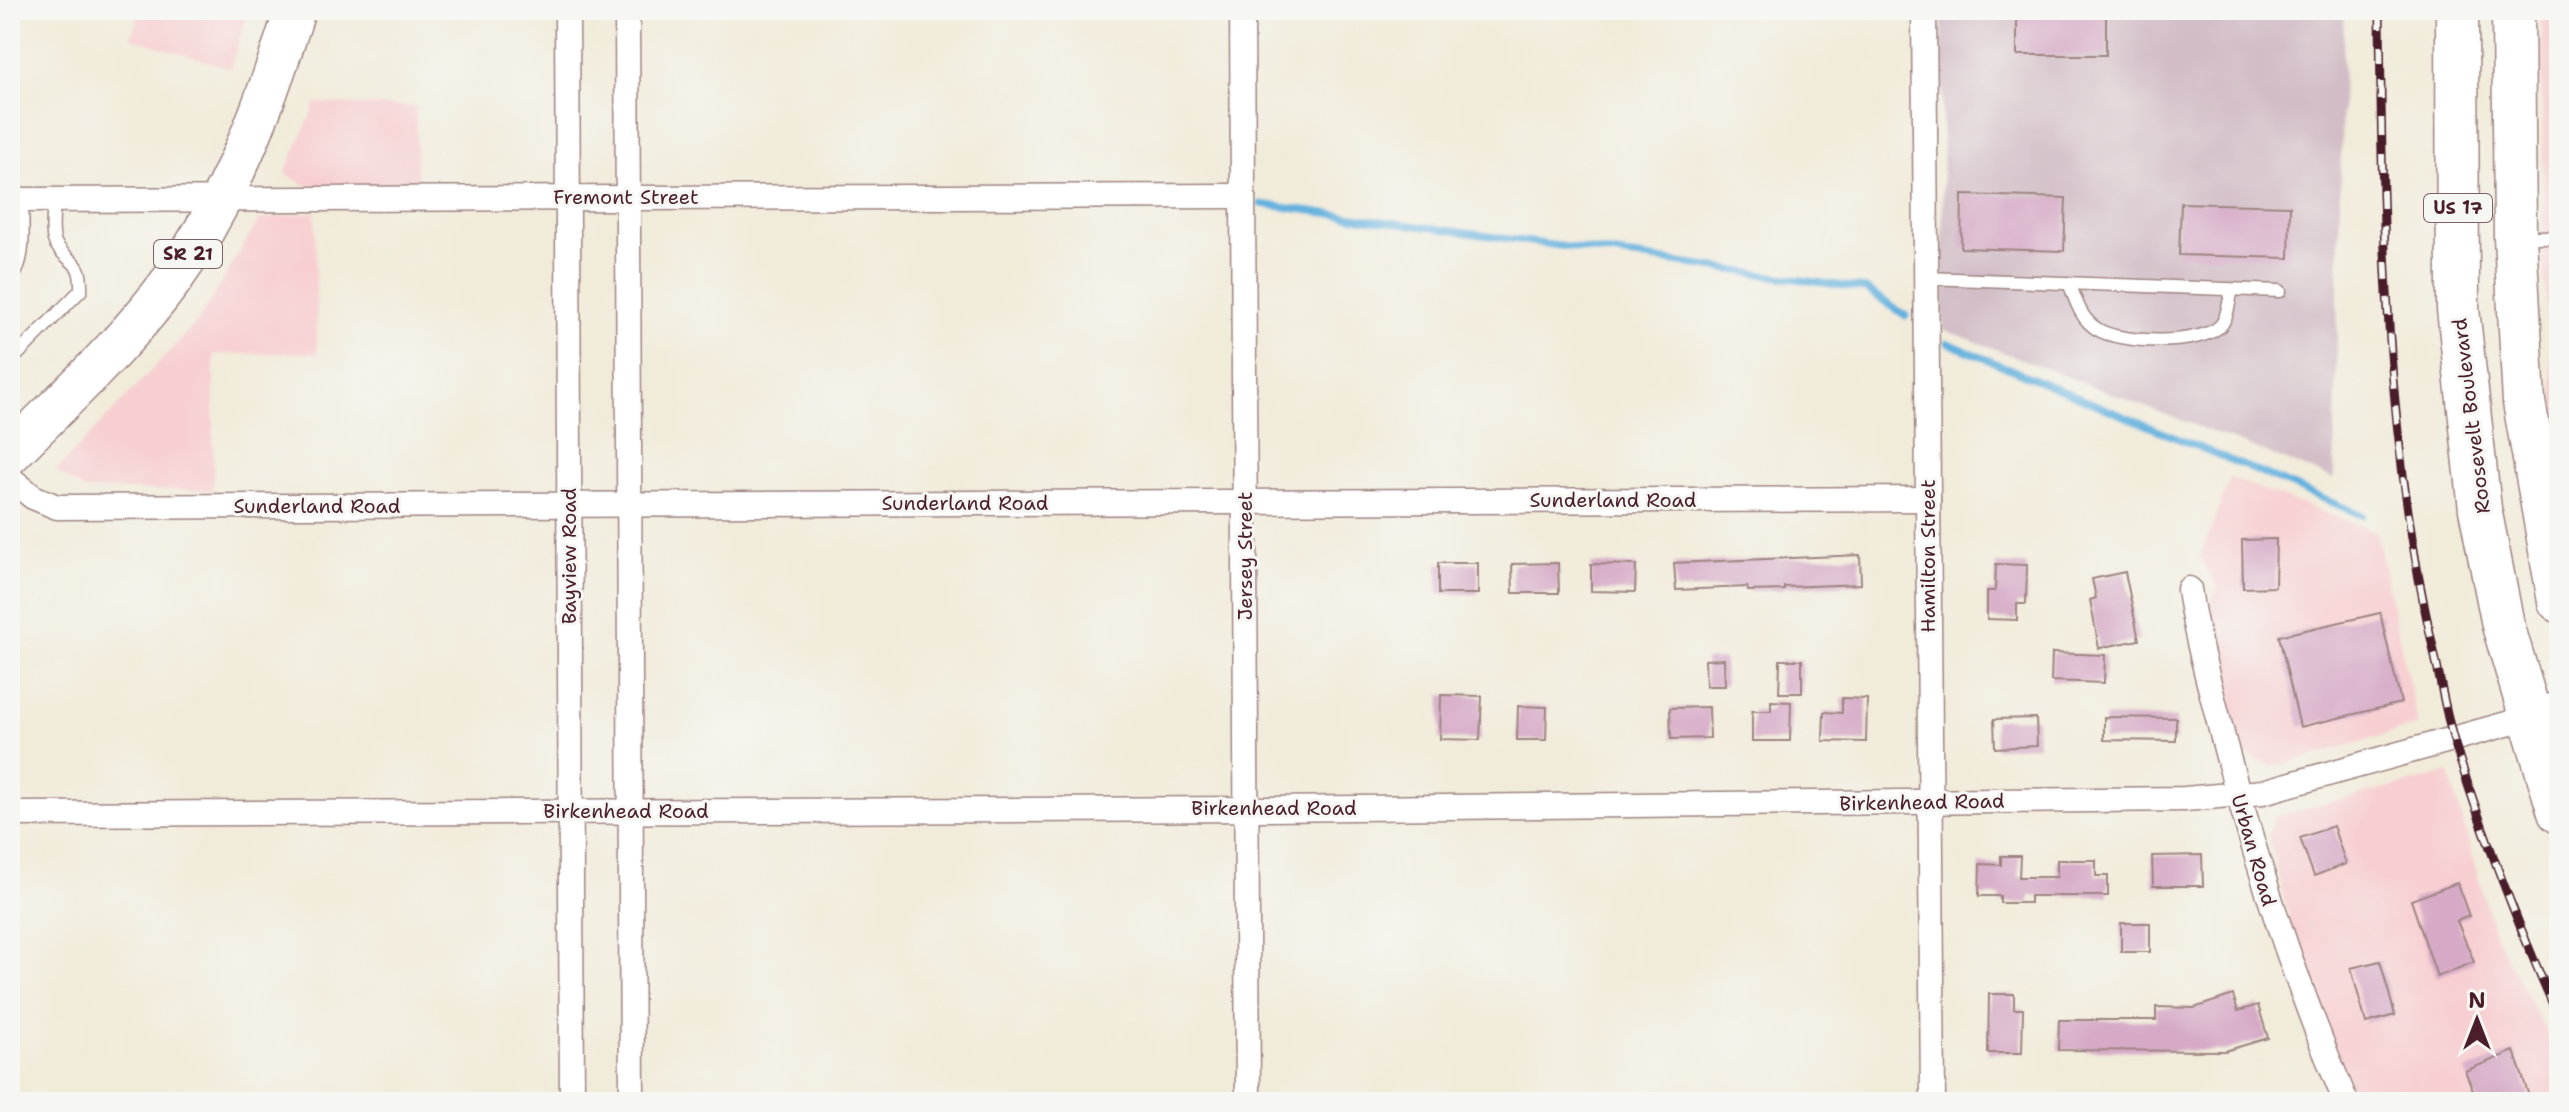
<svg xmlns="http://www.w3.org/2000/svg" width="2569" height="1112" font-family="'Shantell Sans',sans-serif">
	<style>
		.built { fill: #f7cfd1 }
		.industrial { fill: #d2bdc6 }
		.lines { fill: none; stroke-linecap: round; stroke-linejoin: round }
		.stream { stroke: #64b1de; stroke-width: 7 }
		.building { fill: #d6aac6 }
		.service-casing { stroke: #9e8582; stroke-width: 15 }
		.minor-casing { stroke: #9e8582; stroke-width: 27 }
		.tertiary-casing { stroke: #9e8582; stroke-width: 33 }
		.primary-casing { stroke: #9e8582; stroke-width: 43 }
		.trunk-casing { stroke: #9e8582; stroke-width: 45 }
		.service { stroke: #fff; stroke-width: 12 }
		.minor { stroke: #fff; stroke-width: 24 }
		.tertiary { stroke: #fff; stroke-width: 30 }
		.primary { stroke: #fff; stroke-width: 40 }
		.trunk { stroke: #fff; stroke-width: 42 }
		.rail-casing { stroke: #4a1f2b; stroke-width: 9 }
		.rail { stroke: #f6f6f2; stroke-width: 6; stroke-dasharray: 18; stroke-linecap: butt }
		.labels { text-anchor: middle; stroke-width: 6; stroke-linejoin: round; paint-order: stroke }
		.shield { fill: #f6f6f2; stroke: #7e6067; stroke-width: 2 }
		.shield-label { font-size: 18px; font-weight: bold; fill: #4a1f2b }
		.street-label { font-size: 20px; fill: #4a1f2b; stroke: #f6f6f2 }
	</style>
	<rect width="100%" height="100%" fill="#f6f6f2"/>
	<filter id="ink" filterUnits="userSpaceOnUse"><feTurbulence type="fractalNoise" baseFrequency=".0125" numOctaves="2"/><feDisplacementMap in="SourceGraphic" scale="16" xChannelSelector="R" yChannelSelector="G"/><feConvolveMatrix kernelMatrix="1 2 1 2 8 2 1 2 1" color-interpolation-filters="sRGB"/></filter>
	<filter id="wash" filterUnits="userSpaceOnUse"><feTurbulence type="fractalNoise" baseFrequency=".006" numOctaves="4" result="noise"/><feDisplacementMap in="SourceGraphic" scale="32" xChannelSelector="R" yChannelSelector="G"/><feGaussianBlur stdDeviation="1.8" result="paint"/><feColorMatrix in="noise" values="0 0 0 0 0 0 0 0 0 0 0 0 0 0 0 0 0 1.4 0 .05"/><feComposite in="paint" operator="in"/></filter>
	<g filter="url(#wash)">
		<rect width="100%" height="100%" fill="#f1ebda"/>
		<g class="built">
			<polygon points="140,10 249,10 230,68 131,38"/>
			<polygon points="2541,10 2559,10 2559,457 2544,275"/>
			<polygon points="316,103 416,107 417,188 307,186 285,173"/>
			<polygon points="315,212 317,353 214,354 213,490 84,490 56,471 198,321 259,220"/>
			<polygon points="2230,478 2376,532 2418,725 2273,767 2243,753 2203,617 2218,587 2200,558"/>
			<polygon points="2449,773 2494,933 2559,1057 2559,1102 2356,1102 2297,951 2268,835 2276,816"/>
		</g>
		<polygon class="industrial" points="1942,10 2344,10 2334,479 1943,329"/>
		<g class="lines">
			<g class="stream">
				<polyline points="1261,204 1866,289 1906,316"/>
				<polyline points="1948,343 2362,515"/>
			</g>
		</g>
		<g id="blocks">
			<g class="building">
				<rect x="2017" y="10" width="89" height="45"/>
				<polygon points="1962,195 2066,198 2064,251 1961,248"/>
				<polygon points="2181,203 2290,206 2289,258 2179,255"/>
				<polygon points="2276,539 2275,587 2243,588 2242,540"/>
				<polygon points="1860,555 1861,584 1784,587 1784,590 1748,591 1747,587 1676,590 1674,563"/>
				<rect x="1438" y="563" width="40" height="31"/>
				<polygon points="1558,563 1559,593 1513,593 1512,564"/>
				<polygon points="1591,564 1636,565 1635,592 1591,591"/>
				<polygon points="1996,564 2027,565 2026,604 2017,604 2017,620 1987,619 1987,591 1995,591"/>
				<polygon points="2125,572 2139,640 2099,648 2090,600 2096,598 2092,579"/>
				<polygon points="2380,613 2401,703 2300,727 2279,636"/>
				<polygon points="2052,653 2105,655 2104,683 2051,681"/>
				<polygon points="1724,659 1725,686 1706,686 1705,660"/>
				<polygon points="1780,660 1802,660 1802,693 1779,693"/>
				<polygon points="1441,695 1482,696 1480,740 1440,739"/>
				<polygon points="1842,698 1867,699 1866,742 1823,741 1824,712 1842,713"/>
				<polygon points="1771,701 1791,702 1790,741 1752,741 1752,711 1771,711"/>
				<polygon points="1518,706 1547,707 1546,740 1517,740"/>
				<polygon points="1709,707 1710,738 1671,739 1670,708"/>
				<polygon points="2104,717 2176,718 2176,741 2104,740"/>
				<polygon points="2036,718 2037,746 1995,748 1994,719"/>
				<polygon points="2333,826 2346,864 2314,876 2300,838"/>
				<polygon points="2202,855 2203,886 2153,886 2152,856"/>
				<polygon points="2001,856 2020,856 2019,877 2057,877 2057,860 2096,860 2096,876 2108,876 2108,896 2030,896 2030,903 2000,903 2000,896 1979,896 1980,864 2001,865"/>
				<polygon points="2457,883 2469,916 2457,921 2474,962 2437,977 2411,900"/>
				<rect x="2121" y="923" width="29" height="29"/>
				<polygon points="2380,961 2395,1015 2366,1023 2351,968"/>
				<polygon points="1989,994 2014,994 2014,1009 2023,1009 2022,1053 1988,1053"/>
				<polygon points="2233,995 2238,1011 2258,1005 2268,1038 2225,1051 2058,1050 2059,1020 2156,1020 2156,1007 2194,1008"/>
				<polygon points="2514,1051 2531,1102 2478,1102 2465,1071"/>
			</g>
		</g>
	</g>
	<g filter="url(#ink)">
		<use href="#blocks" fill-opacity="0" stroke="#9e8582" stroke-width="2"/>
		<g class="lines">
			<g class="service-casing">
				<g id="service">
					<polyline points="2522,237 2559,237"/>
					<polyline points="1926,278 2280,291"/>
					<path d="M10,281C27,261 22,226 22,200"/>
					<path d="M2069,283C2076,300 2080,319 2097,329C2120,344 2202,346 2221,325C2228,317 2229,300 2232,290"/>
					<path d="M10,362L81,290C82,259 71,266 57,246C49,236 54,213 54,200"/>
				</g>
			</g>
			<g class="minor-casing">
				<g id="minor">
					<polyline points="567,10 572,1102"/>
					<polyline points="627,10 632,1102"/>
					<polyline points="1242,10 1248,1102"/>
					<polyline points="1924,10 1933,1102"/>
					<polyline points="10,200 1243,196"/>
					<polyline points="10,478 33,497 57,507 1928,499"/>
					<path d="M2189,589C2196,640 2211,688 2223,738C2256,863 2295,983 2346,1102"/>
					<polyline points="10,814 1268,809 2185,799 2263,792 2528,718"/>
				</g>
			</g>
			<g class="tertiary-casing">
				<polyline id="tertiary" points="2528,718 2559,706"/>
			</g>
			<g class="primary-casing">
				<path id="primary" d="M10,454C65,398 125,344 172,280C231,198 265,105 295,10"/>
			</g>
			<g class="trunk-casing">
				<g id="trunk">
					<polyline points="2457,10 2458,309 2480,509 2503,625 2559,812"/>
					<polyline points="2513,10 2515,237 2524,402 2559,601"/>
				</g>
			</g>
			<use href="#service" class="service"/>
			<use href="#minor" class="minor"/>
			<use href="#tertiary" class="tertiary"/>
			<use href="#primary" class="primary"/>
			<use href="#trunk" class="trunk"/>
			<g class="rail-casing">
				<path id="rail" d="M2380,10C2382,224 2385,437 2433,647C2440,678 2445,710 2454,741C2483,835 2519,928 2559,1018"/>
			</g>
			<use href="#rail" class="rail"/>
		</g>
	</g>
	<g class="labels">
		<g class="shield">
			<rect x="2424" y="194" width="68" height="28" rx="6"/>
			<rect x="154" y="240" width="68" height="28" rx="6"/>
		</g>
		<g class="shield-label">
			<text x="2458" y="214">US 17</text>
			<text x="188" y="260">SR 21</text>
		</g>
		<g class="street-label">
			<text x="626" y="204">Fremont Street</text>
			<text transform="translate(2471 416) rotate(-97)" y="7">Roosevelt Boulevard</text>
			<text x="1613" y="507">Sunderland Road</text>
			<text x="965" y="510">Sunderland Road</text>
			<text x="317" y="513">Sunderland Road</text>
			<text transform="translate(569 556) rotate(-90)" y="7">Bayview Road</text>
			<text transform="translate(1245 556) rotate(-90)" y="7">Jersey Street</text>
			<text transform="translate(1928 556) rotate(-90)" y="7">Hamilton Street</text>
			<text transform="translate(1922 802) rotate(-1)" y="7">Birkenhead Road</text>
			<text x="1274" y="815">Birkenhead Road</text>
			<text x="626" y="818">Birkenhead Road</text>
			<text transform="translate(2254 850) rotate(74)" y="7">Urban Road</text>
		</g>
	</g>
	<rect width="2569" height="1112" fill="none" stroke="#f6f6f2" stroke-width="40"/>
	<g transform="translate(2477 1020)" stroke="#f6f6f2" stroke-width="6" paint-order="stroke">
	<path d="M0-6L14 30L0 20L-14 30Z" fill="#4a1f2b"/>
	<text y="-12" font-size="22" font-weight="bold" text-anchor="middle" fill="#4a1f2b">N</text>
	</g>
</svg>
